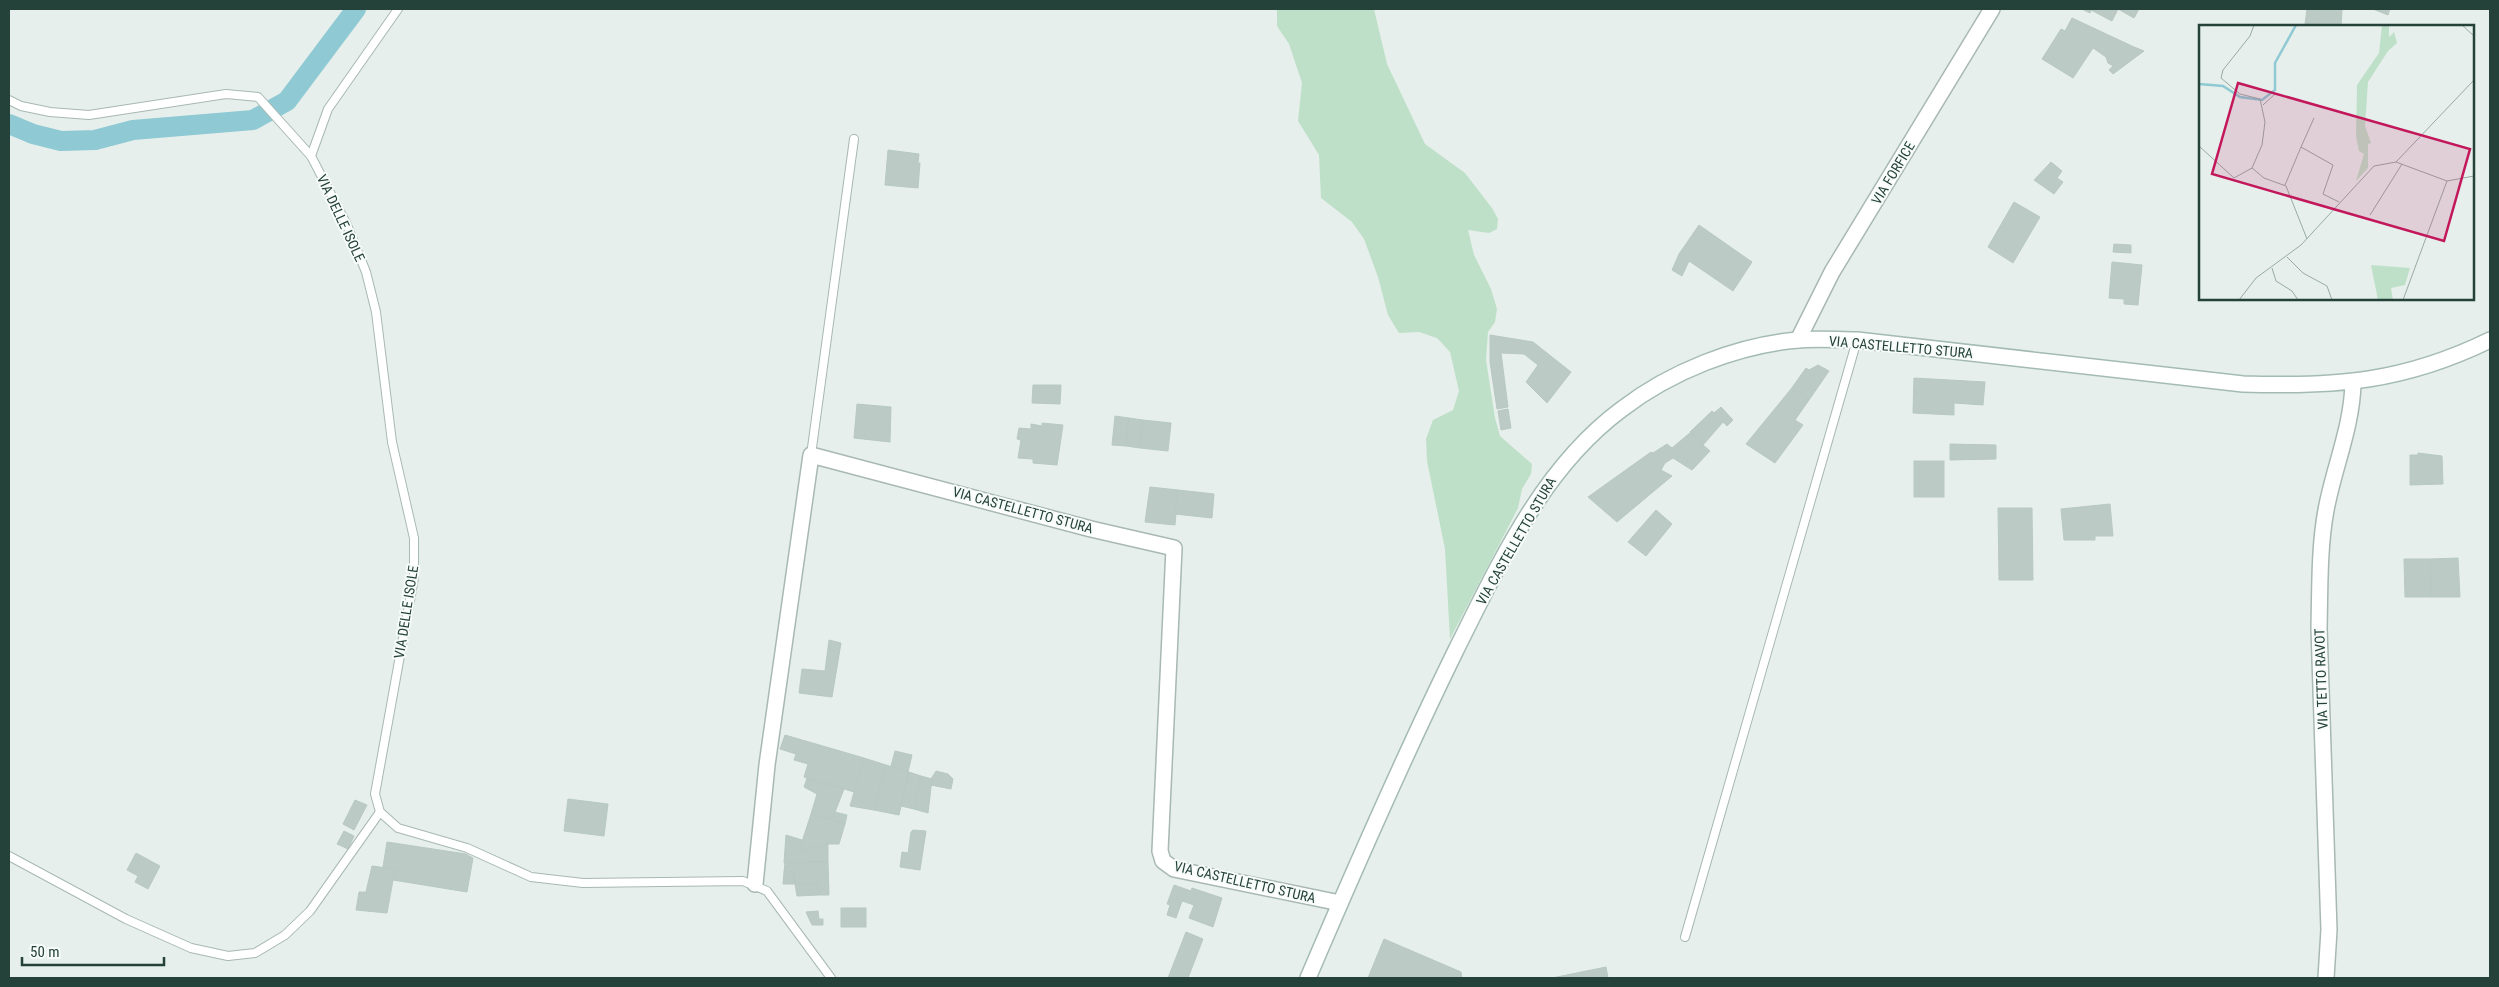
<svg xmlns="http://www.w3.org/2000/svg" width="2499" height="987" font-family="'Roboto Condensed',sans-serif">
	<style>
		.green { fill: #bfe0c8 }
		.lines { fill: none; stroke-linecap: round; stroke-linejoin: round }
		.canal { stroke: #8ec9d4; stroke-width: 20 }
		.building { fill: #bbcac4; stroke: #b8c9c2 }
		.lane-casing { stroke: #a8b8b2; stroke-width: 10 }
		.street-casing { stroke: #a8b8b2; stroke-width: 18 }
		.secondary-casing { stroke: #a4bbb3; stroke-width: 18 }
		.lane { stroke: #fff; stroke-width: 8 }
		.street { stroke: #fff; stroke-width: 15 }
		.secondary { stroke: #fff; stroke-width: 15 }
		.labels { text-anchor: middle; stroke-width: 4; stroke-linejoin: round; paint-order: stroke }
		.street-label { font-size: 14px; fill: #24423a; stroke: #f7fbf9 }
		.inset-river { fill: none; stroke: #8ec9d4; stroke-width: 2.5 }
		.inset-road { fill: none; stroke: #98aaa4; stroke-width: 1 }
		.view { fill: #c2185b; fill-opacity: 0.15; stroke: #c2185b; stroke-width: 2.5 }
		.inset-edge { fill: none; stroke: #24423a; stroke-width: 2.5 }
	</style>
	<rect width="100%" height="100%" fill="#e6efeb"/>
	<polygon class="green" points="1277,9 1374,9 1387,64 1425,144 1465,173 1492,208 1498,219 1497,229 1489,233 1468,230 1474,255 1491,289 1497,309 1495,322 1488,332 1486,360 1495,418 1500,436 1532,464 1531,474 1522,489 1518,508 1450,639 1445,549 1427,461 1426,439 1433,420 1453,410 1459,391 1450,352 1437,338 1419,332 1399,333 1388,315 1378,277 1364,239 1352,222 1321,198 1319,155 1298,121 1302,83 1289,44 1277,26"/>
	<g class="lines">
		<polyline class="canal" points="9,124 33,134 61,141 95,140 133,130 253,120 287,101 356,9"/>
	</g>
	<g class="building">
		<polygon points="2082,9 2139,9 2134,18 2118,9 2112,21 2091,10 2090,13"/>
		<polygon points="2307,9 2342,9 2341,26 2305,24"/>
		<polygon points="2373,9 2390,9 2388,15"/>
		<polygon points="2072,18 2134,47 2144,51 2113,74 2109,70 2113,66 2108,63 2106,57 2093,48 2073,78 2042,59 2061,29 2065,31"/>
		<polygon points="888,150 919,154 918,163 920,163 918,188 885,185"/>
		<polygon points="2051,162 2062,171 2057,178 2063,182 2054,194 2034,180"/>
		<polygon points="2014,202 2040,217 2013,263 1988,247"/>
		<polygon points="1699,225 1752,262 1733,291 1689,261 1682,276 1672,270 1679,254"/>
		<polygon points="2114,244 2131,245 2131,253 2113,252"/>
		<polygon points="2112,262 2142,265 2138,305 2124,304 2124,299 2109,298"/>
		<polygon points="1490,335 1533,342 1571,372 1547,403 1526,382 1538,365 1524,354 1501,353 1508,407 1497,409 1490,362"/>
		<polygon points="1818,365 1829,371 1809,400 1791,389 1806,368 1809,370"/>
		<polygon points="1914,378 1985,382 1983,405 1954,403 1954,415 1913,413"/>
		<polygon points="1033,385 1061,385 1060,404 1032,403"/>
		<polygon points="1791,389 1809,400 1795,420 1803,425 1775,463 1746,444"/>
		<polygon points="857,404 891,407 890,442 854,438"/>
		<polygon points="1721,407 1733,420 1727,426 1723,422 1703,445 1690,432 1712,411 1714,413"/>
		<polygon points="1508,409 1511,428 1501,430 1498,411"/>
		<polygon points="1115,416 1129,418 1126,446 1112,445"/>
		<polygon points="1129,418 1143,420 1140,448 1126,446"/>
		<polygon points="1143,420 1171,423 1168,451 1140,448"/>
		<polygon points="1042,423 1063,425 1057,465 1033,463 1033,459 1018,458 1021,440 1017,439 1019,428 1031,429 1031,424 1042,426"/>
		<polygon points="1691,432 1703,445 1684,465 1673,458 1665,463 1661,470 1672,476 1617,522 1588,497 1651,452 1653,453 1667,444 1672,448"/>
		<polygon points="1950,444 1996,445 1996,459 1950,460"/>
		<polygon points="1703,445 1710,451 1692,470 1684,465"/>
		<polygon points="2418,453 2442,456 2443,484 2410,485 2410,455 2418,455"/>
		<rect x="1914" y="461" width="30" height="36"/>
		<polygon points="1150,487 1178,490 1175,525 1145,522"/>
		<polygon points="1178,490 1214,494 1212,518 1175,514"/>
		<polygon points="2110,504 2113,536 2095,536 2095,540 2064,540 2061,509"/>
		<polygon points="1998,508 2032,508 2033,580 1999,580"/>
		<polygon points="1656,510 1672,524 1646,556 1628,542"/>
		<polygon points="2458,558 2460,597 2431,597 2430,559"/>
		<polygon points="2404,559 2430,559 2431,597 2405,597"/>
		<polygon points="829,640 841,643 832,697 799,693 802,669 825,671"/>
		<polygon points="785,735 864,758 854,792 804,777 808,764 794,760 796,754 780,749"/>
		<polygon points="895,751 912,755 908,772 891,766"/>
		<polygon points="864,758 886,765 874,810 850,806"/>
		<polygon points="886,765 909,772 899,815 874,810"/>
		<polygon points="936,771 948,774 953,779 951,789 931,785 931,779"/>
		<polygon points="909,772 921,776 914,809 901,806"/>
		<polygon points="921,776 932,779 928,813 914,809"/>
		<polygon points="807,778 844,789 832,820 811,814 817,794 804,787"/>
		<polygon points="568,799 608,804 604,836 564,831"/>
		<polygon points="355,800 367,805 354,830 343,824"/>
		<polygon points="835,812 847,815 845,824 832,820"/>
		<polygon points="811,814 845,824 839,844 828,844 799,851"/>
		<polygon points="913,830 926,831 920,870 900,867 902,852 908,853 911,832"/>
		<polygon points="344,831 354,836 348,849 337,844"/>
		<polygon points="786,835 802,840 799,851 828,844 828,862 784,863"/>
		<polygon points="387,842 466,854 473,858 467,892 393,880 395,869 383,867"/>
		<polygon points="136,853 160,866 148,889 135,882 138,876 127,870"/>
		<polygon points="828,862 829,895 819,895 818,884 795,884 794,872 784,872 785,863"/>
		<polygon points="372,866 395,869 387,913 356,910 359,892 366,892"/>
		<polygon points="784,872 794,872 795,884 783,884"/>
		<polygon points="795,884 818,884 819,895 797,896"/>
		<polygon points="1174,885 1191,891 1192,888 1222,898 1213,927 1189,918 1194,905 1182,901 1176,918 1167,915 1170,905 1167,904"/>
		<rect x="841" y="908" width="25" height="19"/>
		<polygon points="818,911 819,919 823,919 823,925 812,925 806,912"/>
		<polygon points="1186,932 1203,939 1188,978 1168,978"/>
		<polygon points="1384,939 1461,972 1462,978 1368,978"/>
		<polygon points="1606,967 1608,978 1552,978"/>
	</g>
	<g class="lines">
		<g class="lane-casing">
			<g id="lane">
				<polyline points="9,100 21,106 50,112 89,115 226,94 258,97 311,156 346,223 366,272 376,312 392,442 414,538 414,578 375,794 380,812 398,828 467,848 531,877 583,883 743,881 767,891 831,978"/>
				<polyline points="311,156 328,109 398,9"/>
				<polyline points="811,455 854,139"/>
				<polyline points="9,856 126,919 191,948 228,956 255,953 285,935 310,911 380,812"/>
				<polyline points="1685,937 1857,340"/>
			</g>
		</g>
		<g class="street-casing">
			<g id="street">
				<polyline points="1798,340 1832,272 1992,9"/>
				<polyline points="755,884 767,765 811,455 1091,529 1174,548 1160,851 1163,861 1174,869 1340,903"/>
				<path d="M2326,978L2329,930L2319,628C2320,589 2319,548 2326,510C2334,467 2352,427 2353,383"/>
			</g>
		</g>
		<g class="secondary-casing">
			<path id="secondary" d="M1308,978C1355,868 1403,758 1456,650C1499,564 1542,468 1622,409C1670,372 1737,345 1798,340C1817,338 1838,340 1857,340L2243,384C2336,387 2404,382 2490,340"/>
		</g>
		<use href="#lane" class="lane"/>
		<use href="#street" class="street"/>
		<use href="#secondary" class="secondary"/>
	</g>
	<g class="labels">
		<g class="street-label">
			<text transform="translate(1893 173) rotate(-59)" y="5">VIA FORFICE</text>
			<text transform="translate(341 218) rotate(65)" y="5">VIA DELLE ISOLE</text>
			<text transform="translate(1901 347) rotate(5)" y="5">VIA CASTELLETTO STURA</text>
			<text transform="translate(1023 510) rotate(15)" y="5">VIA CASTELLETTO STURA</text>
			<text transform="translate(1516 541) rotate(-60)" y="5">VIA CASTELLETTO STURA</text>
			<text transform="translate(406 612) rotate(-81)" y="5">VIA DELLE ISOLE</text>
			<text transform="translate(2321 679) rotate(-92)" y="5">VIA TETTO RAVOT</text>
			<text transform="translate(1245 882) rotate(13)" y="5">VIA CASTELLETTO STURA</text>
		</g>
	</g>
	<g transform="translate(2199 25)">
		<rect width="275" height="275" fill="#e6efeb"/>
		<path d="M183,0H190V12L195,7L198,18L189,26L169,57L166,101L172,118L169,119V143L157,156L165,129L160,126L157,111L158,60L180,28ZM172,240L211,243L206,260L192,263L194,275H179Z" fill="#bfe0c8"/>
		<path class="inset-river" d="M0,59L24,61L41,72L63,75L76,65V38L97,0"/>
		<path class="inset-road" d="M55,0L51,11L24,45L22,53L41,69L61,74L66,97L63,120L53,143L65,153L87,161L108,214M263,0L275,11M64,80L76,69M0,121L35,153L53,143M102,122L115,93M197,137L275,55M86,160L102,122L134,140L124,169L140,177M171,190L203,139M88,232L104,248L128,261L133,275M73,243L77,256L93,266L99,275M40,275L57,253L102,220L175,141L197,137L248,156L275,151M204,275L248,156"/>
		<path class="view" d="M39,58L271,124L245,216L13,149Z"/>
		<rect width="275" height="275" class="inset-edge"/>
	</g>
	<rect width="2499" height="987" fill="none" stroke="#24423a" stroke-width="20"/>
	<path d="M22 957v8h142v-8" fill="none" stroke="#24423a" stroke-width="2.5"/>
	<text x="30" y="957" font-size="15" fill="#24423a" stroke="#f7fbf9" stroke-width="4" paint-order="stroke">50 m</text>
</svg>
